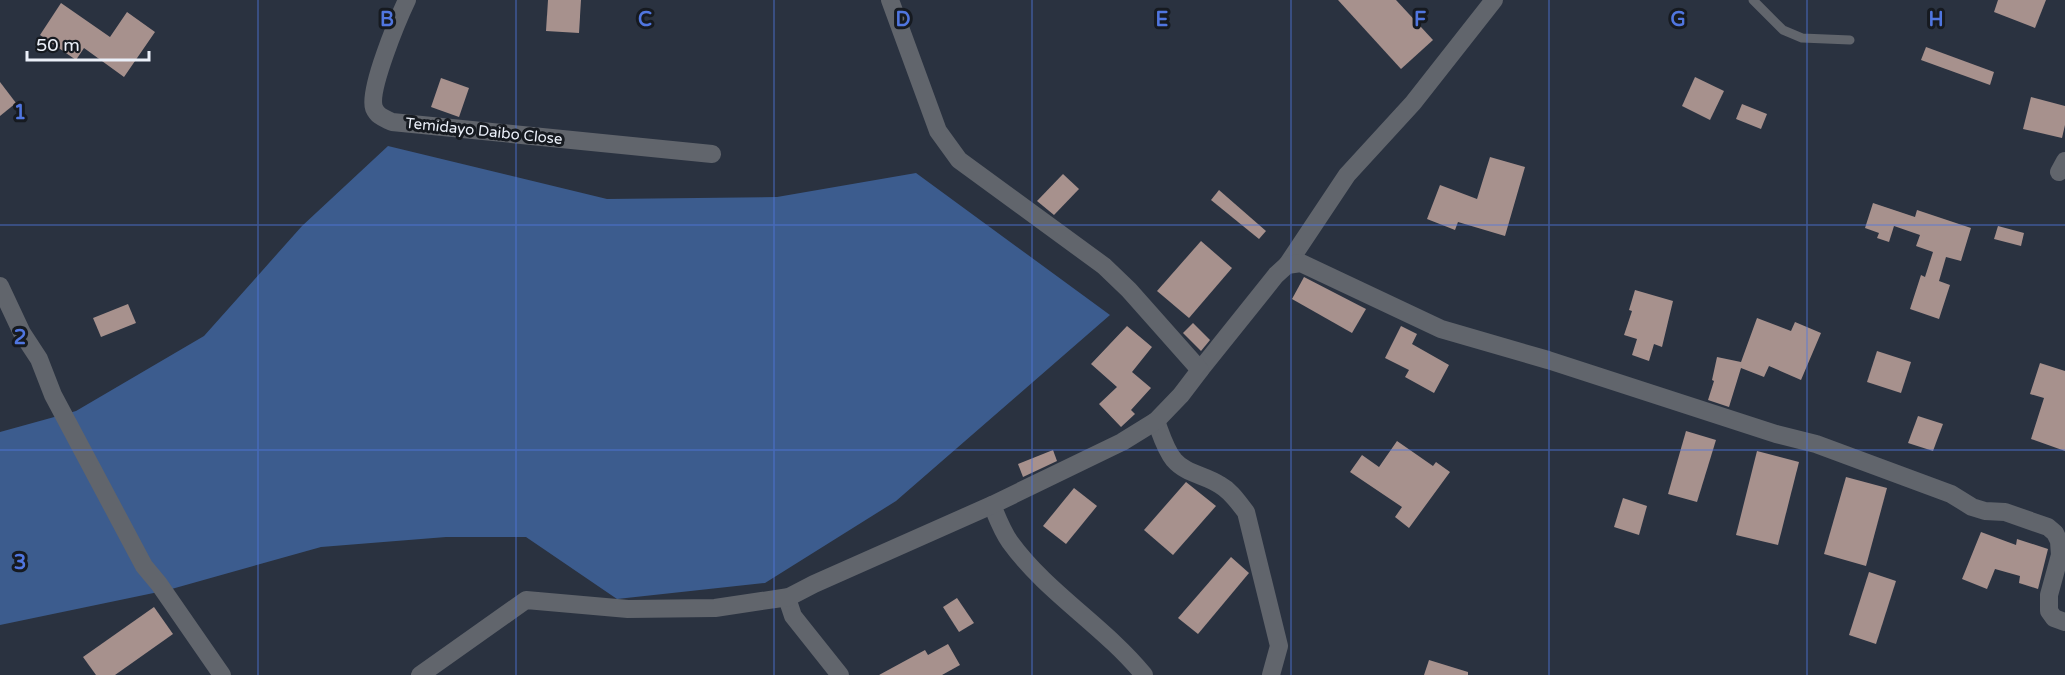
<svg xmlns="http://www.w3.org/2000/svg" width="2065" height="675" font-family="'Varela Round',sans-serif">
	<style>
		.green { fill: #3c5c8e }
		.building { fill: #a7918d }
		.lines { fill: none; stroke-linecap: round; stroke-linejoin: round }
		.lane { stroke: #61656c; stroke-width: 9 }
		.street { stroke: #61656c; stroke-width: 18 }
		.grid { fill: none; stroke: #5076e0; stroke-width: 1.5; stroke-opacity: 0.55 }
		.labels { text-anchor: middle; stroke-width: 6; stroke-linejoin: round; paint-order: stroke }
		.street-label { font-size: 15px; fill: #ebf0f9; stroke: #161a20 }
		.grid-label { font-size: 20px; text-anchor: middle; font-weight: bold; fill: #5076e0; stroke: #161a20; stroke-width: 6; stroke-linejoin: round; paint-order: stroke }
	</style>
	<rect width="100%" height="100%" fill="#2a3240"/>
	<polygon class="green" points="388,146 607,199 777,197 916,173 1110,315 896,501 765,583 617,599 526,537 446,537 321,547 168,590 0,625 0,432 76,411 204,336 302,226"/>
	<g class="building">
		<polygon points="548,0 581,0 579,33 546,31"/>
		<polygon points="1338,0 1396,0 1433,40 1401,69"/>
		<polygon points="1998,0 2046,0 2035,28 1994,12"/>
		<polygon points="61,3 110,37 127,12 155,32 124,77 84,48 76,60 40,35"/>
		<polygon points="1926,47 1994,72 1990,85 1921,60"/>
		<polygon points="1695,77 1724,91 1710,120 1682,106"/>
		<polygon points="441,78 469,88 459,117 431,107"/>
		<polygon points="0,82 16,103 0,116"/>
		<polygon points="2031,97 2065,106 2065,125 2062,138 2023,129"/>
		<polygon points="1742,104 1767,114 1761,129 1736,119"/>
		<polygon points="1490,157 1525,167 1505,236 1458,222 1455,230 1427,219 1440,185 1477,199"/>
		<polygon points="1063,174 1079,189 1054,215 1037,201"/>
		<polygon points="1219,190 1266,231 1259,239 1211,200"/>
		<polygon points="1873,203 1915,217 1917,210 1971,228 1961,261 1946,257 1939,281 1950,285 1939,319 1910,309 1921,275 1925,277 1933,252 1916,246 1920,235 1894,226 1889,242 1877,238 1879,233 1865,228"/>
		<polygon points="1998,226 2024,233 2021,246 1994,239"/>
		<polygon points="1201,241 1232,268 1189,318 1157,291"/>
		<polygon points="1304,277 1366,309 1352,333 1292,299"/>
		<polygon points="1635,290 1673,301 1662,347 1654,344 1649,361 1632,355 1637,339 1624,335 1632,311 1629,310"/>
		<polygon points="128,304 136,323 101,337 93,318"/>
		<polygon points="1757,318 1791,331 1795,322 1821,333 1801,380 1769,366 1764,377 1741,368 1729,407 1708,400 1714,381 1712,380 1717,357 1741,362"/>
		<polygon points="1193,323 1210,340 1201,351 1183,333"/>
		<polygon points="1127,326 1152,347 1132,372 1151,388 1131,410 1135,414 1121,427 1099,404 1117,387 1091,364"/>
		<polygon points="1401,326 1417,334 1412,344 1449,365 1434,393 1405,377 1409,370 1385,358"/>
		<polygon points="1877,351 1911,362 1901,393 1867,382"/>
		<polygon points="2040,363 2065,371 2065,451 2031,439 2044,398 2030,394"/>
		<polygon points="1918,416 1943,424 1933,451 1908,443"/>
		<polygon points="1686,431 1716,440 1697,502 1668,494"/>
		<polygon points="1397,441 1433,466 1436,462 1450,472 1409,528 1395,517 1402,507 1350,472 1362,455 1379,467"/>
		<polygon points="1053,450 1057,461 1023,477 1018,464"/>
		<polygon points="1757,451 1799,462 1778,545 1736,535"/>
		<polygon points="1846,477 1887,488 1866,566 1824,554"/>
		<polygon points="1186,482 1216,506 1173,555 1144,530"/>
		<polygon points="1074,488 1097,506 1066,544 1043,526"/>
		<polygon points="1623,498 1647,506 1639,535 1614,527"/>
		<polygon points="1981,532 2016,545 2017,539 2048,549 2038,589 2019,583 2020,576 1995,569 1987,589 1962,579"/>
		<polygon points="1231,557 1249,573 1198,634 1178,618"/>
		<polygon points="1869,572 1896,581 1876,644 1849,635"/>
		<polygon points="957,598 974,623 959,632 943,607"/>
		<polygon points="154,607 173,634 115,675 96,675 83,657"/>
		<polygon points="948,644 960,665 942,675 879,675 925,650 928,655"/>
		<polygon points="1429,660 1468,672 1468,675 1424,675"/>
	</g>
	<g class="lines">
		<polyline class="lane" points="1753,0 1783,30 1802,38 1850,40"/>
		<g class="street">
			<path d="M407,0C398,19 368,90 374,108C378,117 384,118 392,122L712,154"/>
			<polyline points="2059,172 2065,161"/>
			<polyline points="1287,265 1347,175 1413,103 1494,0"/>
			<polyline points="0,286 22,333 39,359 53,395 144,566 159,584 222,675"/>
			<polyline points="1200,370 1276,275 1287,265 1301,263 1441,329 1548,360 1776,434 1816,444 1951,494 1972,507 1985,511 2005,512 2048,527 2055,533 2059,541 2060,555 2049,595 2049,611 2054,618 2065,622"/>
			<path d="M1156,421C1161,434 1165,449 1174,460C1186,474 1205,475 1220,485C1231,491 1238,502 1246,512L1279,646L1271,675"/>
			<path d="M992,505C997,517 1002,531 1010,542C1047,593 1104,626 1144,675"/>
			<polyline points="789,597 789,604 793,616 840,675"/>
			<polyline points="420,675 526,600 628,609 715,608 789,597 814,584 992,505 1122,442 1156,421 1181,395 1200,370 1129,290 1104,266 959,160 938,131 890,0"/>
		</g>
	</g>
	<path class="grid" d="M258,0V675M516,0V675M774,0V675M1032,0V675M1291,0V675M1549,0V675M1807,0V675M0,225H2065M0,450H2065"/>
	<g class="labels">
		<g class="street-label">
			<text transform="translate(484 131) rotate(6)" y="5">Temidayo Daibo Close</text>
		</g>
	</g>
	<g class="grid-label">
		<text x="387" y="26">B</text>
		<text x="645" y="26">C</text>
		<text x="903" y="26">D</text>
		<text x="1162" y="26">E</text>
		<text x="1420" y="26">F</text>
		<text x="1678" y="26">G</text>
		<text x="1936" y="26">H</text>
		<text x="20" y="119">1</text>
		<text x="20" y="344">2</text>
		<text x="20" y="569">3</text>
	</g>
	<path d="M27 51v9h122v-9" fill="none" stroke="#ebf0f9" stroke-width="3"/>
	<text x="36" y="51" font-size="18" fill="#ebf0f9" stroke="#161a20" stroke-width="4.5" paint-order="stroke">50 m</text>
</svg>
